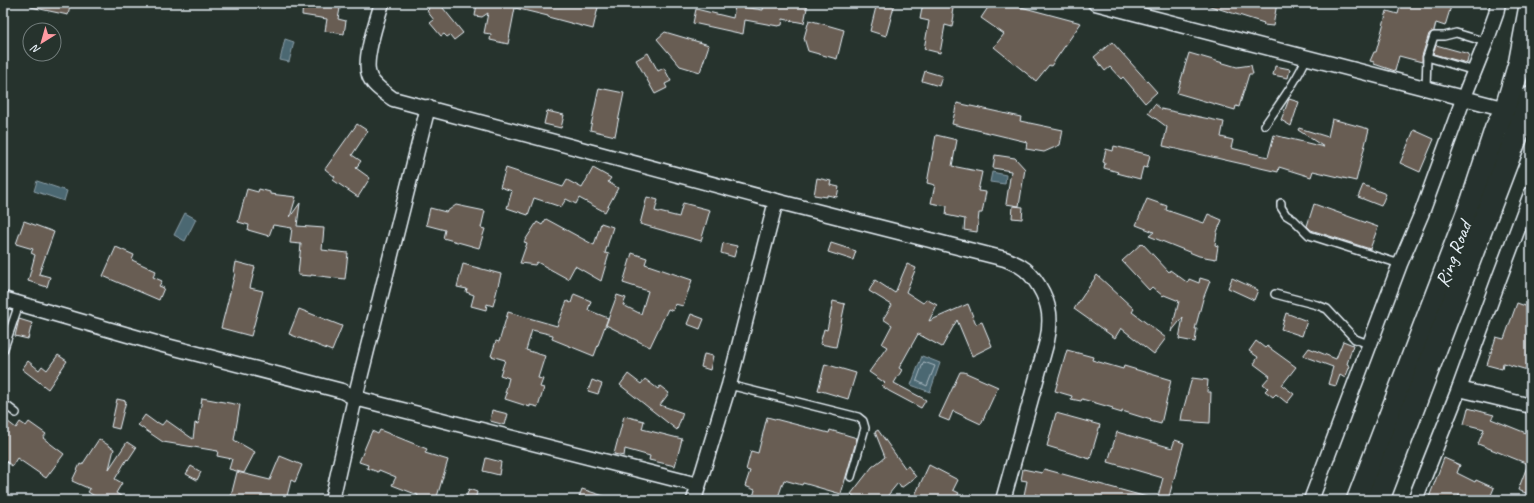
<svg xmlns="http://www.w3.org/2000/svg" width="1534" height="503" font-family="Caveat,sans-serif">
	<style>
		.water { fill: #4c6772; stroke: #8a9ea8 }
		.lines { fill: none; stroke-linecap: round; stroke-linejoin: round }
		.shore { stroke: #aabac2; stroke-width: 1 }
		.building { fill: #675d52; stroke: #e8f1f8 }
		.lane-casing { stroke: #e8f1f8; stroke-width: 10 }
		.street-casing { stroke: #e8f1f8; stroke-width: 17 }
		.primary-casing { stroke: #e8f1f8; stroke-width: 25 }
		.lane { stroke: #26332d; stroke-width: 7 }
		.street { stroke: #26332d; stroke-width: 14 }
		.primary { stroke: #26332d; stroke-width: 22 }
		.labels { text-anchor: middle; stroke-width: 3.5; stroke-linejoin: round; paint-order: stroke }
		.street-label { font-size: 20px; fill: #e8f1f8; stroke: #26332d }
	</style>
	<rect width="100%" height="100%" fill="#26332d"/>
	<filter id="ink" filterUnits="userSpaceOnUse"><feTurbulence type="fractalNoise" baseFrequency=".025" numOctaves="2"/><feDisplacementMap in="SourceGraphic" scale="8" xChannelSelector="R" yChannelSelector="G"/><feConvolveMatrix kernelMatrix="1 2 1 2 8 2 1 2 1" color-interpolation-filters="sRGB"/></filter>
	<g filter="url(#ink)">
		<g class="water">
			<polygon points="285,39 294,42 289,62 280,60"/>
			<polygon points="992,172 1006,175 1005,184 990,182"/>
			<polygon points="37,181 67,191 64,201 34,191"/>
			<polygon points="185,213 196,219 185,241 174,235"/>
			<polygon points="922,356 940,363 930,392 911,385"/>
		</g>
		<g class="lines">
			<polygon class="shore" points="924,362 935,366 927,386 917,381"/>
		</g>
		<g class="building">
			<polygon points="31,3 71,3 68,15 31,7"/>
			<polygon points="303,3 341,3 338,19 346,21 344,34 325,31 327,19 302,15"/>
			<polygon points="424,3 439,3 463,33 454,40 450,35 447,37 444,34 441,36 430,23 434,20 427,11 429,9"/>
			<polygon points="477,3 599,3 593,29 548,17 548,16 515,8 508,44 490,40 491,34 484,33 488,13 482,17 475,16"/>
			<polygon points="764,3 808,3 804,23 783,19 782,25 778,26 745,20 743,34 693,23 696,9 733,18 735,6 763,10"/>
			<polygon points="877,3 895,3 886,36 870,31"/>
			<polygon points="923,3 954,3 952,14 954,15 952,27 945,25 940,53 924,49 929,21 920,19"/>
			<polygon points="991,3 1006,3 1081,23 1051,66 1049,65 1036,81 994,47 1004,34 981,18"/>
			<polygon points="1208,3 1277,3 1273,26 1263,25 1264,23 1207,5"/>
			<polygon points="1401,3 1452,3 1445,26 1436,23 1434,31 1429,34 1422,56 1422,62 1399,56 1395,71 1374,64 1374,62 1370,61 1374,52 1376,52 1387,11 1398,14"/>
			<polygon points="809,20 844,30 837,59 808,51 804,38"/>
			<polygon points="665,32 709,45 700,72 680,66 657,39"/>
			<polygon points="1112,42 1157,92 1145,103 1123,77 1121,79 1110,67 1105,71 1094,57"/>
			<polygon points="1436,45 1469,54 1467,63 1433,54"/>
			<polygon points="648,53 658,71 664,68 671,81 665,84 667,88 655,94 636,60"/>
			<polygon points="1189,53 1237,67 1251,65 1253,74 1249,74 1239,107 1236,106 1235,110 1177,93"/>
			<polygon points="1275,66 1290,69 1288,78 1273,75"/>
			<polygon points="925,71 942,76 939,86 922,81"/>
			<polygon points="599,88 624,93 615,136 590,130"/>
			<polygon points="1289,99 1299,102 1291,126 1281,120"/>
			<polygon points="957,103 1021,117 1020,121 1063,130 1060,145 1044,152 1026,149 1027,142 952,124"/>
			<polygon points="1155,104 1161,109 1224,122 1221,137 1233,140 1231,148 1268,157 1274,135 1324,147 1298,130 1299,128 1328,137 1332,119 1369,129 1356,181 1313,171 1311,177 1279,167 1278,172 1163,146 1167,127 1148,113"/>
			<polygon points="547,111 564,115 561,128 544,124"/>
			<polygon points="357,124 368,131 352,155 361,161 356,168 370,178 358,197 333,180 335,177 325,169"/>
			<polygon points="1414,130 1434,139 1420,172 1400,163"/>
			<polygon points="936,135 957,140 952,166 982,172 978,191 986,192 982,213 979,213 977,232 964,230 965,219 946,215 947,206 931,203 935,185 927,183"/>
			<polygon points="1114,146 1150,155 1147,168 1143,167 1140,179 1117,173 1118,172 1104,168 1105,163 1103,162 1106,149 1113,151"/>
			<polygon points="995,155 1015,158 1025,169 1019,206 1006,204 1011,171 993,168"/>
			<polygon points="506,168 563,187 567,180 582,188 593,168 611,178 608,182 618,188 605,212 579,198 576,204 566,199 561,207 534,198 528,215 507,208 512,191 500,187"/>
			<polygon points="817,178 831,181 830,185 839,187 837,197 827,195 827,197 814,195"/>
			<polygon points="1363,185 1386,194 1381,206 1358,197"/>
			<polygon points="247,189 258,192 259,189 270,192 270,194 296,197 290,217 300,203 297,226 324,228 322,250 348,253 345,279 311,275 311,276 298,275 301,244 290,243 292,228 273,225 269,236 248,230 249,225 238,222"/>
			<polygon points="647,197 658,200 655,211 679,217 683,203 710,210 701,241 640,224"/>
			<polygon points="1147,199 1167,206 1166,210 1204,223 1208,214 1222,220 1217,232 1215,245 1218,246 1216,259 1199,256 1149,236 1154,232 1136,225"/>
			<polygon points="1314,204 1378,227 1370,249 1311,230 1307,226"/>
			<polygon points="456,205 485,211 481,228 485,229 479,248 443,238 445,230 426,225 430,208 446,212"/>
			<polygon points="1013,206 1023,207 1022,219 1012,218"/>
			<polygon points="546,219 594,245 601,223 613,227 605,253 609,254 601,281 575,266 568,279 537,262 535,265 520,263 527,243 524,242 537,222 542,225"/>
			<polygon points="24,221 54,232 39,274 50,277 47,287 28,281 35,255 31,253 33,249 16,244"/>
			<polygon points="723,243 737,246 734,257 721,253"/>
			<polygon points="831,243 856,251 853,260 828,252"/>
			<polygon points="1142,243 1169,272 1170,270 1188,283 1189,279 1199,283 1200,278 1210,281 1203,299 1195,329 1197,329 1195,342 1179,339 1183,317 1171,332 1179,301 1164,295 1163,296 1152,287 1149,290 1122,261"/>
			<polygon points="116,247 134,255 132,260 156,271 153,277 162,281 159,286 164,288 159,300 103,276"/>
			<polygon points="632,253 647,258 645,264 692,280 683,306 675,304 673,311 668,309 650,347 606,325 617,295 626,298 623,305 641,314 648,291 623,283"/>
			<polygon points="236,262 255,267 250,288 263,291 251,336 221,328 235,273 234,273"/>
			<polygon points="463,264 501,274 493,306 487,304 486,310 471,306 474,295 466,292 467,289 457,287"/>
			<polygon points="907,264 916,268 906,292 923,303 926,299 937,305 929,321 968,304 976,324 982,322 992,346 972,356 957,320 942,347 918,334 899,368 902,370 894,383 926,400 921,408 889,391 882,386 885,383 869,372 887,347 882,344 892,325 883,319 892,305 869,291 875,280 895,293"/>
			<polygon points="1097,275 1134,309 1132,312 1166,338 1154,354 1121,328 1115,338 1074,309"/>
			<polygon points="1232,278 1258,290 1254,300 1228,288"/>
			<polygon points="574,294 591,301 588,310 608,318 594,356 552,339 553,335 532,330 526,350 545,356 538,378 543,379 540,387 544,388 538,407 530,405 530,407 505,399 507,393 505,393 509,378 500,375 505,360 491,356 496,341 499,342 508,312 557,326 567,301 571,303"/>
			<polygon points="833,301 845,304 836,347 820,344 824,329 827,330"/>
			<polygon points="1517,303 1531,308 1531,371 1503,363 1502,369 1487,365 1496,337 1504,339"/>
			<polygon points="299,309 342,326 332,351 289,334"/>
			<polygon points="1286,313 1307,321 1302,336 1281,329"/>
			<polygon points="691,314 704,319 700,329 687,324"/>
			<polygon points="19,319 32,323 28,339 15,336"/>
			<polygon points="1256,341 1265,348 1267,346 1296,367 1282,385 1294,394 1287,403 1276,394 1273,397 1265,391 1268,388 1263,384 1270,376 1254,364 1258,357 1249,351"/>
			<polygon points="1343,341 1353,345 1347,364 1350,366 1345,378 1340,375 1336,386 1328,384 1333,367 1303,356 1309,348 1336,359"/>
			<polygon points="1067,350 1093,357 1092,360 1123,369 1124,366 1171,380 1161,424 1150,421 1151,420 1122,411 1122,413 1112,410 1113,408 1082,399 1081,401 1071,399 1072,396 1055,391"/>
			<polygon points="704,354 713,356 710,370 701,367"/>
			<polygon points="58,355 67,361 48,389 22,369 28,361 39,370 42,366 47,370"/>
			<polygon points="825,364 856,373 848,399 818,390"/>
			<polygon points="960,372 964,372 998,387 981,424 953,411 949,421 939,417"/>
			<polygon points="628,374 641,384 645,379 658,389 660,386 669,393 660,405 683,413 677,430 620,385"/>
			<polygon points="1192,378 1208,380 1207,392 1211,392 1210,423 1181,421 1182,414"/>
			<polygon points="592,380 602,384 598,394 588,391"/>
			<polygon points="202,398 240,405 234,440 255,452 244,473 229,469 232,459 217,456 218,451 163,442 138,425 145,415 156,423 157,422 162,425 166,420 193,439 195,423 198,424"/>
			<polygon points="117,399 126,401 119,429 111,427"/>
			<polygon points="1468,408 1494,415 1491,419 1531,435 1531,495 1518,490 1528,464 1478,444 1484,429 1464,424"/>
			<polygon points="492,410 508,414 505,425 490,421"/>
			<polygon points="1056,413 1100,425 1090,459 1047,446"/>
			<polygon points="624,416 644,421 642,429 682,439 675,466 649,460 650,456 625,449 624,456 614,454"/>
			<polygon points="767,417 829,433 830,430 857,438 841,494 803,483 802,485 784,480 777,500 752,500 755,490 745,486 750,471 746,470 751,451 758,453"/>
			<polygon points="3,418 16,428 20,422 26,426 29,422 46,434 43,438 64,454 46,478 17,458 12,466 3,459"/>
			<polygon points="380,430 427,449 425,453 448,460 436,500 422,500 417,498 418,495 392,485 396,477 379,470 378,472 367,468 368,465 359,462 372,431 378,434"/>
			<polygon points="878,430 905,468 908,466 916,477 901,488 898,483 884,500 859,500 851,494 872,467 885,457 875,432"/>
			<polygon points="1117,432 1172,448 1175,440 1184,443 1168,500 1157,500 1163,478 1108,462"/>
			<polygon points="99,439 114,449 109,469 127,442 136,448 128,460 127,459 115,479 122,483 116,493 127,500 101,500 88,492 90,489 72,481 80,464 82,465"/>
			<polygon points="280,456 302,465 295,482 291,480 286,500 247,500 231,496 237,472 270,480"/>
			<polygon points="486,458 501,462 499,475 483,471"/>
			<polygon points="1444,458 1460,465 1457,473 1475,482 1476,480 1494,488 1489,500 1469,500 1459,495 1456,500 1428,500"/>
			<polygon points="929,465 958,480 953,490 959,493 955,500 926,500 915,495"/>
			<polygon points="191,466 201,472 197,480 186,474"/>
			<polygon points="1023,469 1042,473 1044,469 1147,497 1147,500 1056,500 1036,494 1034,500 1023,500 1027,481 1021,480"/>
			<polygon points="469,489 477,492 475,500 465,500"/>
			<polygon points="582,489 610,498 609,500 578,500"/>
		</g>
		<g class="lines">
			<g class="lane-casing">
				<g id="lane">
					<polyline points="1427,57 1475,71"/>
					<polyline points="1426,88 1427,57 1434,36 1444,36 1456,33 1486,42"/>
					<path d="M1265,125C1280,103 1296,82 1307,57"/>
					<polyline points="1281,203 1281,207 1286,215 1294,220 1309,235 1400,264"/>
					<polyline points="1275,294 1317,305 1327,309 1355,339 1371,345"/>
					<polyline points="3,351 19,304"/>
					<polyline points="729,385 858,417 863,421 865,428 851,477"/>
					<polyline points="3,403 16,413"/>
				</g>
			</g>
			<g class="street-casing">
				<g id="street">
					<path d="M382,3C377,20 363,59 369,75C372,85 385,93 393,99L776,201L1005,259C1010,261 1015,263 1020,266C1034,274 1047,296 1049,313C1050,322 1049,332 1047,341L1003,500"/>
					<polyline points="1095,3 1506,109"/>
					<polyline points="3,299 163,345 342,391 355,398 698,485"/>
					<polyline points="1459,389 1531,406"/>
					<polyline points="332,500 355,398 428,107"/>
					<polyline points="694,500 729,385 776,201"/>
					<polyline points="1311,500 1400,264 1421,215 1464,97 1486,42 1496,14 1498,3"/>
					<polyline points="1415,500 1459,389 1499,279 1531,194"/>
				</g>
			</g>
			<g class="primary-casing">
				<g id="primary">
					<polyline points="1358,500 1472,202 1496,129 1506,109 1520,62 1531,3"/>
					<polyline points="1378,500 1531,98"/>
				</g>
			</g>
			<use href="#lane" class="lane"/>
			<use href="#street" class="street"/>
			<use href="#primary" class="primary"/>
		</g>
	</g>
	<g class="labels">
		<g class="street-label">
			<text transform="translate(1453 254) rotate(-69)" y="7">Ring Road</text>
		</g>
	</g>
	<rect width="1534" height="503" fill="none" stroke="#26332d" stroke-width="16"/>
	<rect x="8" y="8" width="1518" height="487" fill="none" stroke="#e8f1f8" stroke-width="1.5" filter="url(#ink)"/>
	<g transform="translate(42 42) rotate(217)"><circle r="19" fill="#26332d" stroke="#747f7e"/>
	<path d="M0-3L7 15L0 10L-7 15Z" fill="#ff9aa2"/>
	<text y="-6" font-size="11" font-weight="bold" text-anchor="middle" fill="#e8f1f8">N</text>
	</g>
</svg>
